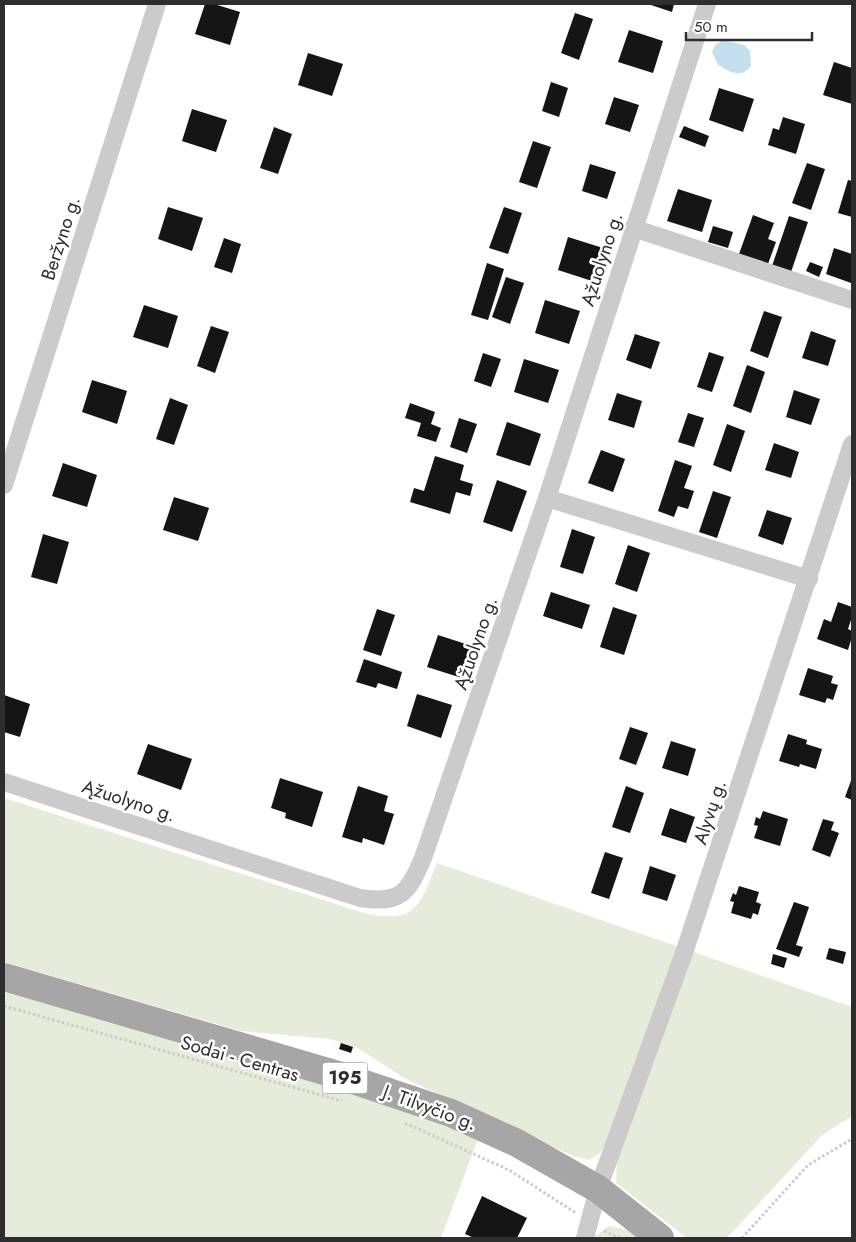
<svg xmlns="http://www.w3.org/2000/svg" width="856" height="1242" font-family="Jost,sans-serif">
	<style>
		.green { fill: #e5ecda }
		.water { fill: #c4e0ee }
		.building { fill: #151515 }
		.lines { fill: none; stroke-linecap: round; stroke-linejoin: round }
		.path { stroke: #cbcbcb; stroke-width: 3; stroke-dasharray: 2.5 2.5; stroke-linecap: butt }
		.minor { stroke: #cbcbcb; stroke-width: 18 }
		.primary { stroke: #a6a6a6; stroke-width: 28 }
		.labels { text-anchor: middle; stroke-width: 5; stroke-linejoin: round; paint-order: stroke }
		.shield { fill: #fff; stroke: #6d6d6d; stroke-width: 1 }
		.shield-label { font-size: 18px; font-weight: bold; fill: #2e2e2e }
		.street-label { font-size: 19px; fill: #2e2e2e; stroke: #fff }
	</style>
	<rect width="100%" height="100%" fill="#fff"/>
	<g class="green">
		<path d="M4,798L364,913C417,924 419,907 437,863L852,1007V1116L822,1135L727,1238H687L616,1183L617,1159L609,1138L599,1154L588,1160L573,1156L404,1078L358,1048L330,1039L241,1031L4,962Z"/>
		<polygon points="4,992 385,1103 479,1136 441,1238 4,1238"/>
		<polygon points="609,1226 629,1230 641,1238 592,1238"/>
	</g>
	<path class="water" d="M723,40L744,45L750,51L751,66C741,79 730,72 718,65L712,52L715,45Z"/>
	<g class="building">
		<polygon points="205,4 214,4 240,12 230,45 195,34"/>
		<polygon points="648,4 674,4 672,12"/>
		<polygon points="575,13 593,19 579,60 561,53"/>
		<polygon points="629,30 663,41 653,73 618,62"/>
		<polygon points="308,53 343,64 332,96 298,85"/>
		<polygon points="834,62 852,68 852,104 823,95"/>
		<polygon points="551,82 568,88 559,117 542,111"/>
		<polygon points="719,88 754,99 743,132 709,120"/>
		<polygon points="614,97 639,105 630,132 605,124"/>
		<polygon points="192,109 227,120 216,152 182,141"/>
		<polygon points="783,117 805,124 796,154 768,145 773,128 779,130"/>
		<polygon points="684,126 709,136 705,147 679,137"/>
		<polygon points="274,127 292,134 278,174 260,168"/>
		<polygon points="533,141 551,147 537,188 519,182"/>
		<polygon points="807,163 825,169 811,210 792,203"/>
		<polygon points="590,164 616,172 607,199 582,191"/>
		<polygon points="848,180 852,181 852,217 838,213"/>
		<polygon points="678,189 712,200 702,232 667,221"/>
		<polygon points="168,207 203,218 192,251 158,239"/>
		<polygon points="504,207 522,213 508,254 489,248"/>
		<polygon points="753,215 774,223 768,239 776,242 768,264 739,254"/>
		<polygon points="789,216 808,222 790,275 771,269"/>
		<polygon points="713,226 733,232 728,248 708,242"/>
		<polygon points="568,237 603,248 592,281 558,270"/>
		<polygon points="224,238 241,244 232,273 214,267"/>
		<polygon points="834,248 852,254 851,283 826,274"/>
		<polygon points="810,262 823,267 819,277 806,271"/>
		<polygon points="487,263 504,269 488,320 471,315"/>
		<polygon points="506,277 524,283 510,324 492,317"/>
		<polygon points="545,300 580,311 569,344 535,333"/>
		<polygon points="144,305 178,316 168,348 133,337"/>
		<polygon points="764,311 782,317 768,358 750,351"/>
		<polygon points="211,326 229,332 215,373 197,366"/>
		<polygon points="811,331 836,340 828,366 802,358"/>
		<polygon points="635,334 660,342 651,369 626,360"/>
		<polygon points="709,352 724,357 712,392 697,387"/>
		<polygon points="483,353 501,359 491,387 474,381"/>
		<polygon points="524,359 559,370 548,403 514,392"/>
		<polygon points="747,365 765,372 751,413 733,406"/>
		<polygon points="92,380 127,391 117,424 82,412"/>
		<polygon points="794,390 820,399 811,425 786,417"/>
		<polygon points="617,393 642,401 634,428 608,420"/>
		<polygon points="170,398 188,405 174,445 156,439"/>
		<polygon points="410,403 435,412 431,424 441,428 436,442 417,436 421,423 405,418"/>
		<polygon points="688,413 704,418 694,447 678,442"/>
		<polygon points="459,418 477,424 467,453 450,447"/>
		<polygon points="507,422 541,434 530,466 496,455"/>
		<polygon points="727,424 745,431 731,472 713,465"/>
		<polygon points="774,443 799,452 791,478 765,470"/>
		<polygon points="601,450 625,459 613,492 588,483"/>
		<polygon points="435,456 464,465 460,480 473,484 470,496 456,492 450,514 410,502 414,488 424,491"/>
		<polygon points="675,460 692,466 684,488 694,491 688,509 678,506 674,517 658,511"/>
		<polygon points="63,463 97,475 87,507 52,496"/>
		<polygon points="497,480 527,491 512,532 483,522"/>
		<polygon points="713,491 731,497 717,538 699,532"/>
		<polygon points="174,497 209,508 198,541 163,530"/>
		<polygon points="767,510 792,518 783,545 758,536"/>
		<polygon points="572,529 595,537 583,574 560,567"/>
		<polygon points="43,534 69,542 57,584 31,577"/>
		<polygon points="628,545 650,553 637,592 615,584"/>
		<polygon points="551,592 590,605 582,629 543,616"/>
		<polygon points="838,602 852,607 852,617 848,629 852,631 852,637 848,650 817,639 824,619 831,622"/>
		<polygon points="613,607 637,615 624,655 600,647"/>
		<polygon points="377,609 395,615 381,656 363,650"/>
		<polygon points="438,635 472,646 462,678 427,667"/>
		<polygon points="364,659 402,672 397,689 378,683 376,688 356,682"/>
		<polygon points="808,668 833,676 831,683 838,685 833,700 827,698 825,703 799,695"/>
		<polygon points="417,694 452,705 441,738 407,726"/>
		<polygon points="4,695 30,704 20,737 4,732"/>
		<polygon points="630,727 648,733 636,765 619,759"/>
		<polygon points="788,734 807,740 806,744 822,749 816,769 800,764 799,767 779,761"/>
		<polygon points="671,741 696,749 688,776 662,768"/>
		<polygon points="148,744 192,759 181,790 137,774"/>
		<polygon points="280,778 323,792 312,827 285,818 286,813 271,808"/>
		<polygon points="852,778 852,800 845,797"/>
		<polygon points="358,786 388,796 384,811 394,814 384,845 363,838 362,843 342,837"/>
		<polygon points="626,786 644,793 630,833 612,827"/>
		<polygon points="670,808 695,817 686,843 661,835"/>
		<polygon points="763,811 788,819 780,846 754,838 758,826 754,825 756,817 760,819"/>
		<polygon points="823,819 834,822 831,830 839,833 830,857 812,850"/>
		<polygon points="605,852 623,858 609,899 591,893"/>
		<polygon points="650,866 676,875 667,901 642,893"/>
		<polygon points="739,886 759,892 756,902 761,904 758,915 753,913 751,919 731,913 734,902 730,901 733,893 736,895"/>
		<polygon points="794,902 809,907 796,945 803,947 799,957 776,949"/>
		<polygon points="829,948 846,952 843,964 826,959"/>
		<polygon points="773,954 787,958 784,968 771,964"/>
		<polygon points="341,1043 353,1047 351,1053 339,1049"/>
		<polygon points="482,1196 527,1218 517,1238 474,1238 465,1234"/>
	</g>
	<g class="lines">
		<g class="path">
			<polyline points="4,1006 342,1101"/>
			<polyline points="405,1123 509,1170 576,1213"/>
			<polyline points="604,1231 620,1238"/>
			<polyline points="742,1238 808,1165 852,1139"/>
		</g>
		<g class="minor">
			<polyline points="633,228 852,300"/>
			<polyline points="4,485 157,4"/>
			<polyline points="547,498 809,579"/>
			<path d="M4,782L360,898C401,904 408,893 423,858L547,498L707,4"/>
			<polyline points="585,1238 598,1189 685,950 852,444"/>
		</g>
		<polyline class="primary" points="4,977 338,1075 451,1113 517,1143 598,1189 660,1238"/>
	</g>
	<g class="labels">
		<rect class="shield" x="322.5" y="1062.5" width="45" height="31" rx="4"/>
		<g class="shield-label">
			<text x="345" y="1084">195</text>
		</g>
		<g class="street-label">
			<text transform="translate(60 238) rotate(-72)" y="7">Beržyno g.</text>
			<text transform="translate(601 259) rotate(-72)" y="7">Ąžuolyno g.</text>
			<text transform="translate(475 643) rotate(-71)" y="7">Ąžuolyno g.</text>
			<text transform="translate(129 800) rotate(18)" y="7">Ąžuolyno g.</text>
			<text transform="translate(709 812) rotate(-72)" y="7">Alyvų g.</text>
			<text transform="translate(240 1058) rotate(16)" y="7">Sodai - Centras</text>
			<text transform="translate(430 1107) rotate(20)" y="7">J. Tilvyčio g.</text>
		</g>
	</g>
	<rect width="856" height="1242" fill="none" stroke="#2e2e2e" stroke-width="10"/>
	<path d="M686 32v8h126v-8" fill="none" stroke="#2e2e2e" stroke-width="2.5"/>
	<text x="694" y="32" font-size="15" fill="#2e2e2e" stroke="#ffffff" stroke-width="4" paint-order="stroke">50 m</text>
</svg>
